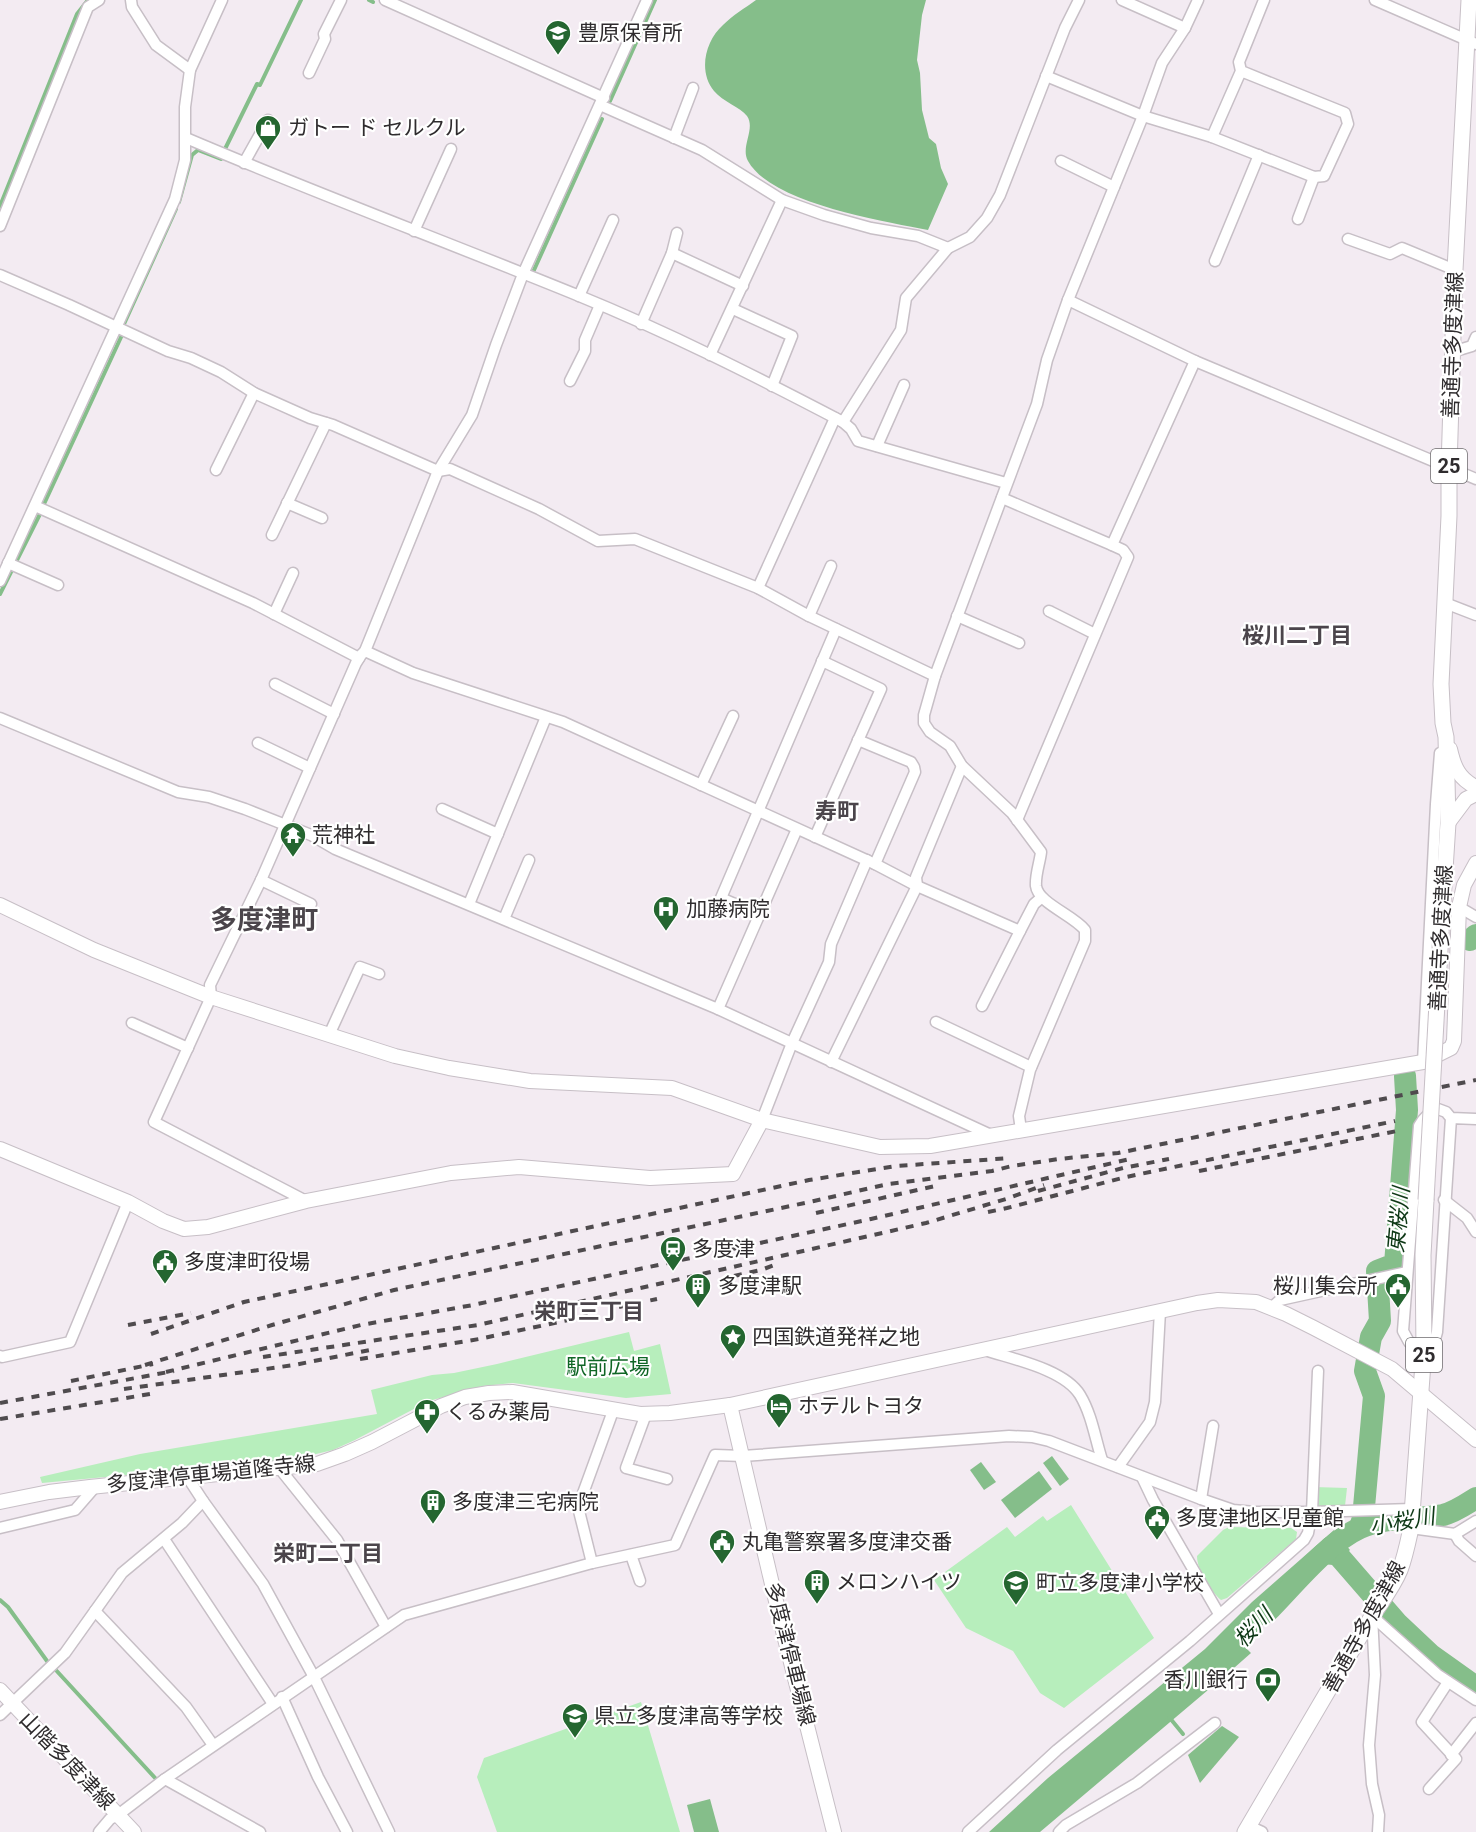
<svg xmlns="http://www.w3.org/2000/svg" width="1476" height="1832" font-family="Roboto,'Noto Sans JP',sans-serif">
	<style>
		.green { fill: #b7eebc }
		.water { fill: #85be8a }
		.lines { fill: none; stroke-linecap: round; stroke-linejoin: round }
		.stream { stroke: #85be8a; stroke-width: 4 }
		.river { stroke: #85be8a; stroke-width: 22 }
		.street-casing { stroke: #c7bfc6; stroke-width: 13 }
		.secondary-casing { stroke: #c7bfc6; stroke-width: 16 }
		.primary-casing { stroke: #c7bfc6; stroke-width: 17 }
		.street { stroke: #fff; stroke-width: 10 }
		.secondary { stroke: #fff; stroke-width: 14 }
		.primary { stroke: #fff; stroke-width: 15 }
		.rail { stroke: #4f4b4e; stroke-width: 4; stroke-dasharray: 8 8; stroke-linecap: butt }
		.primary-bridge-casing { stroke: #c7bfc6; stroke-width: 17; stroke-linecap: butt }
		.primary-bridge { stroke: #fff; stroke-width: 15 }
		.labels { text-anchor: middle; stroke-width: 4.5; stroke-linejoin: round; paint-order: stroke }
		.shield { fill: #fff; stroke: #6d6b6d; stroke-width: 1.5 }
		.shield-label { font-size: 20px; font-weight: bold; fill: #2f2c2e }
		.poi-label { font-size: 21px; fill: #2f2c2e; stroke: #fff; text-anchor: start }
		.street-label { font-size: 21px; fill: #2f2c2e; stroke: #fff }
		.park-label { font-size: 21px; fill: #0f6625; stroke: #fff }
		.neighbourhood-label { font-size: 22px; font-weight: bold; fill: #4b454b; stroke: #fff }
		.water-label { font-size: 22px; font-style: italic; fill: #0e3816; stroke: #fff }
		.district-label { font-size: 27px; font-weight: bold; fill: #4b454b; stroke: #fff }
	</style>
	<rect width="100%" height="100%" fill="#f3ebf2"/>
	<g class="green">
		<polygon points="629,1332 634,1351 660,1344 671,1394 626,1398 513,1383 483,1386 429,1401 355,1440 333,1450 295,1459 42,1483 40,1477 140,1454 377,1414 371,1390 432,1375 454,1373 497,1364"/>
		<polygon points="1314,1487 1347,1488 1345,1506 1313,1508"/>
		<polygon points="1071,1505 1154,1638 1064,1708 1040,1693 1013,1651 966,1628 934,1580 1007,1527 1015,1537 1043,1516 1047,1521"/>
		<path d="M1229,1527L1291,1528L1297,1532L1296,1539L1227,1598L1221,1600C1210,1591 1197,1570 1197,1556L1223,1530Z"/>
		<polygon points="641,1702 680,1832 497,1832 477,1777 484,1758"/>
	</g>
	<g class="water">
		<path d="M756,0H926L922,15L917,60L920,73L922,110L929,138L936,144L941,168L948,184L928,230C883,221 771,203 748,161C740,147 756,129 747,116C740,107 723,102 714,91C698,72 705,41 723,25C733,15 745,8 756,0Z"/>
		<polygon points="1052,1456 1069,1479 1060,1486 1043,1463"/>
		<polygon points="981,1462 996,1482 984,1490 970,1470"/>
		<polygon points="1039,1471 1052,1489 1015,1518 1001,1500"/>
		<polygon points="1334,1530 1350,1550 1333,1565 1322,1564 1306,1570 1245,1647 1251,1653 1234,1668 1040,1832 989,1832 1048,1778 1205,1649 1252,1602"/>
		<polygon points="1222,1726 1239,1737 1200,1783 1188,1755"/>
		<polygon points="710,1799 719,1832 694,1832 687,1805"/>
	</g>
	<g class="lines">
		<g class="stream">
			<polyline points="369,0 373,2"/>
			<polyline points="610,101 655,0"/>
			<polyline points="225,149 257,84 260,85 301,0"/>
			<polyline points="179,202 192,155 198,150 221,159"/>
			<polyline points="0,206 77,14 88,0"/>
			<polyline points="534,270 602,119"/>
			<polyline points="124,324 176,209"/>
			<polyline points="44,504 122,335"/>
			<polyline points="0,594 40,514"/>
			<polyline points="0,1600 8,1607 47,1661"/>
			<polyline points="54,1668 157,1780"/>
			<polyline points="1169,1717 1183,1734"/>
		</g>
		<g class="river">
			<polyline points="1470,940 1476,935"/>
			<polyline points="1360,1527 1363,1518 1374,1396 1365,1371 1371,1337 1380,1321 1377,1271 1395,1264 1407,1110 1405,1076"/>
			<polyline points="1331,1547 1397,1623 1431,1655 1476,1687"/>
			<path d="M1267,1612C1293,1586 1327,1543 1360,1528C1385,1516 1416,1520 1443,1515C1455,1512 1465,1505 1476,1498"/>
		</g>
		<g class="street-casing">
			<g id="street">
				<polyline points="131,0 132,7 156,45 190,70"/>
				<polyline points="385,0 604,98"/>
				<polyline points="1122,0 1185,28"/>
				<polyline points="1375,0 1476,44"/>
				<polyline points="1241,71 1345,113 1348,124 1324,176 1314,177 1212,137 1241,71 1239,62 1264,0"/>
				<polyline points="309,73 325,39 324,34 341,0"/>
				<polyline points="1046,76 1143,116 1212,137"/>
				<polyline points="600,105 702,150 782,200 824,215 871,228 918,236 948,248"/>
				<path d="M186,138C315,193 447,242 577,295C668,332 757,377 843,422L851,429L858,441L1006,483"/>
				<polyline points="674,138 693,88"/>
				<polyline points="1061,161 1114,187"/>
				<polyline points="244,163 268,120"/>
				<polyline points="1298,219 1314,177"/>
				<polyline points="0,226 88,7 99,0"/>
				<polyline points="414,231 451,149"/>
				<polyline points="1348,239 1390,254 1402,248 1455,270"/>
				<polyline points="672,253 743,286"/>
				<polyline points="1215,261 1259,155"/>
				<polyline points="0,275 69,305 168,351 191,358 221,372 254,393 310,418 333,425 438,471 450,469 539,509 598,541 635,539 758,588 809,616 935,676"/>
				<polyline points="579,296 613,220"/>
				<polyline points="1068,300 1195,361 1476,479"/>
				<polyline points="733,309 792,336 772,386"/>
				<polyline points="641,324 672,253 677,233"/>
				<polyline points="1452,352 1472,346 1476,337"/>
				<polyline points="710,355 782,200"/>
				<polyline points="570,381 585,351 585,340 600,305"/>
				<polyline points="843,422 901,330 906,298 948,248 970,237 987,218 1000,195 1065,28 1079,0"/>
				<polyline points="877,446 904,385"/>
				<polyline points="216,470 254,393"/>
				<polyline points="1002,498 1112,545 1195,361"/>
				<polyline points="287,503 322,518"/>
				<polyline points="35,506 253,603 359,658"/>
				<polyline points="272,535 326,423"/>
				<polyline points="8,563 58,585"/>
				<polyline points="0,581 175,199 185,160 185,107 190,70 222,0"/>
				<polyline points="758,588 835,418"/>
				<polyline points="1445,603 1476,615"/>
				<polyline points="1049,611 1095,634"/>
				<polyline points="274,614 293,573"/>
				<polyline points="809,616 831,566"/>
				<polyline points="957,616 1019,643"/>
				<polyline points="365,651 413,673 563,722 875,864 917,886 1020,931"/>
				<polyline points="275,684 334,714"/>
				<polyline points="0,718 178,792 209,797 245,809 311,835 335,849 718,1009 993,1136"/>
				<polyline points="858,740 911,762 914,767 915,772 875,864"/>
				<polyline points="258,743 310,768"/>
				<polyline points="701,785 733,716"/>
				<polyline points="442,809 498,834"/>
				<polyline points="1017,820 1128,557 1123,550 1112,545"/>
				<polyline points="815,837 881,689 822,661"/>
				<polyline points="261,880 311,904"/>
				<polyline points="469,904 546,717"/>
				<polyline points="1459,907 1476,917"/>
				<polyline points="760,915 721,898 836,629"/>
				<polyline points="504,919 529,860"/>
				<polyline points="982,1006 1020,931 1034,904 1041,898"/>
				<polyline points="718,1009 797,829"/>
				<polyline points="936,1022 1031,1067"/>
				<polyline points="132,1023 188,1048"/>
				<polyline points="329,1035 360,967 379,974"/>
				<polyline points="831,1062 917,886 916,877 962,766"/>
				<polyline points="1423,1062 1436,804 1440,753"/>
				<path d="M1451,1118L1437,1332C1435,1340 1433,1346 1424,1349L1409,1342L1403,1331L1419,1126C1424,1117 1429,1113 1438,1109L1446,1112L1451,1118L1476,1119"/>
				<polyline points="762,1120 792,1043 829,962 831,944 867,860"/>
				<path d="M1021,1130L1019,1116L1030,1070L1085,941V930C1073,915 1038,903 1036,886C1035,875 1040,862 1041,852L1012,813L962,766L950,746L930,732L924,723V715L935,676L1037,404L1047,360L1068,300L1143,116L1162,63L1185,28L1198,0"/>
				<polyline points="1444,1200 1467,1218 1476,1232"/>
				<polyline points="306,1201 154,1122 211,997 210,985 261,880 356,663 361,655 365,651 438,471 472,415 496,345 523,274 647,0"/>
				<polyline points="1271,1308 1280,1300 1407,1272"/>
				<path d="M985,1350C1012,1359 1064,1369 1080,1395C1092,1415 1095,1438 1102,1460"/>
				<polyline points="0,1356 2,1357 70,1342 128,1202"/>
				<polyline points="646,1414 626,1468 667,1479"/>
				<polyline points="1118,1467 1150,1422 1155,1402 1160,1311"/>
				<polyline points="280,1469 337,1540 386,1627"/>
				<polyline points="1142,1477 1153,1500 1219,1614"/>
				<polyline points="188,1478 203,1501 263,1584 314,1677 389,1832"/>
				<polyline points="1201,1499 1213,1426"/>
				<polyline points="0,1528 75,1510 95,1487"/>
				<polyline points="1411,1528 1455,1534 1476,1521"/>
				<polyline points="1455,1534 1459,1541 1476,1556"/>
				<polyline points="164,1539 273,1704"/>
				<polyline points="631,1555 640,1581"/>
				<polyline points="592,1563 578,1507 613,1411"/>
				<polyline points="95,1611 186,1707 213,1745"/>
				<polyline points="1372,1616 1375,1675 1369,1745 1372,1784 1379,1815 1378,1832"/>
				<polyline points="1372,1616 1438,1675 1476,1700"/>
				<polyline points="282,1697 318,1777 347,1832"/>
				<polyline points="0,1715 65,1653 122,1573 182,1523 203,1501"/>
				<polyline points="1451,1755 1476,1723"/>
				<polyline points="165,1779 260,1832"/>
				<polyline points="1429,1789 1456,1759 1422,1722 1448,1682"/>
				<polyline points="1249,1826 1262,1832"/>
				<polyline points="99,1832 110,1819 118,1815 165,1779 404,1615 592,1563 675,1545 715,1455 743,1456 1009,1436 1032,1437 1049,1441 1201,1499 1233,1510 1255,1512 1312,1512 1412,1509"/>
				<polyline points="968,1832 1057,1750 1190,1641 1304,1540 1308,1533 1312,1512 1318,1371"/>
				<polyline points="1059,1832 1066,1825 1137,1783 1215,1723"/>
			</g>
		</g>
		<g class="secondary-casing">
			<g id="secondary">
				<path d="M1450,749C1454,767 1459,779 1476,787"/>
				<polyline points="1448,823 1466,799 1476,794"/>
				<polyline points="0,905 94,950 211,997 395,1056 449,1068 530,1081 672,1088 762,1120 880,1147 930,1146 1423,1062 1451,1048 1454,1041 1459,907 1464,885 1476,863"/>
				<polyline points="0,1149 128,1202 163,1221 184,1229 208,1227 306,1201 451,1173 519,1167 650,1178 733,1174 762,1120"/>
				<polyline points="730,1405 783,1631 834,1832"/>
				<polyline points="0,1502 49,1492 90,1487 317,1464 345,1454 372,1442 441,1406 465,1397 489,1393 512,1392 640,1414 670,1413 730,1405 1197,1303 1218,1300 1256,1302 1286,1314 1314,1328 1392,1369 1476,1440"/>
				<polyline points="0,1690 134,1832"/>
			</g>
		</g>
		<g class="primary-casing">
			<g id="primary">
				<polyline points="1441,932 1448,823 1446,737 1443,723 1441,684 1449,516 1449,468 1455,270 1469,0"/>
				<path d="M1245,1832L1372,1616C1382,1601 1393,1587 1400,1570C1405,1557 1408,1542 1411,1528L1424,1349L1423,1255L1426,1200"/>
			</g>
		</g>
		<use href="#street" class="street"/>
		<use href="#secondary" class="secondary"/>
		<use href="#primary" class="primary"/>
		<g class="rail">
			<polyline points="1199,1171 1397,1131"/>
			<polyline points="1038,1191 1123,1168 1169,1159"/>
			<polyline points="988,1212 1007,1208 1126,1177 1395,1121"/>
			<polyline points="816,1213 935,1186"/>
			<polyline points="734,1276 761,1270 780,1263"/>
			<polyline points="619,1307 657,1299"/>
			<polyline points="128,1325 191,1313"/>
			<polyline points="151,1334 244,1302 809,1180 896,1166 1011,1158"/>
			<polyline points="263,1357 478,1325 926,1223 1006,1199 1044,1185"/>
			<polyline points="360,1359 479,1339 592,1315"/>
			<polyline points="145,1365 272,1325 394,1290 814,1201 888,1184 992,1171 1012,1166 1059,1159 1118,1153 1476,1080"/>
			<polyline points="166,1372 361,1325 473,1305 871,1219 1130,1159"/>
			<polyline points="71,1381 153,1364"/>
			<polyline points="124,1389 294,1365 370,1350"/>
			<polyline points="0,1403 174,1371"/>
			<polyline points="0,1419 156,1393"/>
		</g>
		<g class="primary-bridge-casing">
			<polyline id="primary-bridge" points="1426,1200 1441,932"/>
		</g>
		<use href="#primary-bridge" class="primary-bridge"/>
	</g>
	<defs>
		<g id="school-pin" transform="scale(1.35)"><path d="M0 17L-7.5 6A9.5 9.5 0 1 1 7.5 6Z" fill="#246630" stroke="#fff"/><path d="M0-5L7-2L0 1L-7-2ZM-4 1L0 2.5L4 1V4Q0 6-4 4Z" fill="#fff"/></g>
		<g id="shop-pin" transform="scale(1.35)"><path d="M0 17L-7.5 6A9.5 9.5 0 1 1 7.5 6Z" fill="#246630" stroke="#fff"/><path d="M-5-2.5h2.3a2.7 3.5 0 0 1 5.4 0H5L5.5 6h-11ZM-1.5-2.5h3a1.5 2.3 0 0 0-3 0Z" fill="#fff"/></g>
		<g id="temple-pin" transform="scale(1.35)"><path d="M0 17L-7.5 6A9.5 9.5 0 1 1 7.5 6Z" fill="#246630" stroke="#fff"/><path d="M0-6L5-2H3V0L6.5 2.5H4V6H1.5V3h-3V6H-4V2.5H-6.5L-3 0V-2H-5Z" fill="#fff"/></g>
		<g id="hospital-pin" transform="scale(1.35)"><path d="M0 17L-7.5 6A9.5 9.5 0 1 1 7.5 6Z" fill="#246630" stroke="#fff"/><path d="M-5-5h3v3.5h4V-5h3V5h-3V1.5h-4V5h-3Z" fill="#fff"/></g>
		<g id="station-pin" transform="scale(1.35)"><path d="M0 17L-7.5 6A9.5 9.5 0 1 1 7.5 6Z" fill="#246630" stroke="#fff"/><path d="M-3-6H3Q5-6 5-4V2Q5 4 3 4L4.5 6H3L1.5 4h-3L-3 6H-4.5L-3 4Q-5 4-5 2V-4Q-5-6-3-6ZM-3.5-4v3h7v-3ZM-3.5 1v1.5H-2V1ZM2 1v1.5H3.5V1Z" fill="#fff"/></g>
		<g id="civic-pin" transform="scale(1.35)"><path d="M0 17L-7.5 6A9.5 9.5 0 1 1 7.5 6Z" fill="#246630" stroke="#fff"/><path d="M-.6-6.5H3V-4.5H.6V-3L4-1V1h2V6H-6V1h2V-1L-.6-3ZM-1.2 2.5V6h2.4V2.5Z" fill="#fff"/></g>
		<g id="building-pin" transform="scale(1.35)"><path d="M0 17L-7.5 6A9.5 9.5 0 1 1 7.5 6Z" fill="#246630" stroke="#fff"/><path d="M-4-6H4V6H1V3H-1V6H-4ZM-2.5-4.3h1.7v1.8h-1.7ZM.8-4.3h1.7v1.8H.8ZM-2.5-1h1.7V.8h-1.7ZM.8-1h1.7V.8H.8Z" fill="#fff"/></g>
		<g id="sight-pin" transform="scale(1.35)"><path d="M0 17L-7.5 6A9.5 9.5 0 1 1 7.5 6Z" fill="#246630" stroke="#fff"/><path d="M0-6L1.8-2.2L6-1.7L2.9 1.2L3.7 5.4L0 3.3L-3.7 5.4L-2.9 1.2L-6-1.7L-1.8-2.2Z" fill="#fff"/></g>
		<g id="hotel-pin" transform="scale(1.35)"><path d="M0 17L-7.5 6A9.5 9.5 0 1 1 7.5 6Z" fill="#246630" stroke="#fff"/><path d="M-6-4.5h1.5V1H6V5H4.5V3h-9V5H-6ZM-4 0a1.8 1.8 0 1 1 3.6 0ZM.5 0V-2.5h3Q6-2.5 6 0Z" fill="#fff"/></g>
		<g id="pharmacy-pin" transform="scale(1.35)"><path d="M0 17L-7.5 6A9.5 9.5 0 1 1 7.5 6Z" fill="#246630" stroke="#fff"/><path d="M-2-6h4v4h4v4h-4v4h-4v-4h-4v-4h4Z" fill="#fff"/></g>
		<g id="bank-pin" transform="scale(1.35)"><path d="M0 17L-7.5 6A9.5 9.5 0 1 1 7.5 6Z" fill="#246630" stroke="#fff"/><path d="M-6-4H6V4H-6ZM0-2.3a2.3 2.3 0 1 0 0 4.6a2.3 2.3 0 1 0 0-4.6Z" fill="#fff"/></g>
	</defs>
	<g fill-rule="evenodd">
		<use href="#school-pin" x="558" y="33"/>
		<use href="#shop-pin" x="268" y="128"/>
		<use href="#temple-pin" x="293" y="835"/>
		<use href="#hospital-pin" x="666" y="909"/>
		<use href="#station-pin" x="673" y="1249"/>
		<use href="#civic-pin" x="165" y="1262"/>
		<use href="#building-pin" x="698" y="1286"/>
		<use href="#civic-pin" x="1398" y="1286"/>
		<use href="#sight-pin" x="733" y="1337"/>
		<use href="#hotel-pin" x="779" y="1406"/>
		<use href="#pharmacy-pin" x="427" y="1412"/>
		<use href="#building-pin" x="433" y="1502"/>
		<use href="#civic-pin" x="1157" y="1518"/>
		<use href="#civic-pin" x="722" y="1542"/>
		<use href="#building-pin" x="817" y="1582"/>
		<use href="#school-pin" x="1016" y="1583"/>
		<use href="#bank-pin" x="1268" y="1680"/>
		<use href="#school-pin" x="575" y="1716"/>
	</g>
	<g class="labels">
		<g class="shield">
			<rect x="1431" y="449" width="36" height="34" rx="4.5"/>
			<rect x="1406" y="1338" width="36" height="34" rx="4.5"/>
		</g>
		<g class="shield-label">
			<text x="1449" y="473">25</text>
			<text x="1424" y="1362">25</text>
		</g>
		<g class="poi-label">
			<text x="578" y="40">豊原保育所</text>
			<text x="288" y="135">ガトー ド セルクル</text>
			<text x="312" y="842">荒神社</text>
			<text x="686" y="916">加藤病院</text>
			<text x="692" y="1256">多度津</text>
			<text x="184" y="1269">多度津町役場</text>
			<text x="718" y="1293">多度津駅</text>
			<text x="1378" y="1293" text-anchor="end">桜川集会所</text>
			<text x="752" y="1344">四国鉄道発祥之地</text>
			<text x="798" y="1413">ホテルトヨタ</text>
			<text x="446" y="1419">くるみ薬局</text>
			<text x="452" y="1509">多度津三宅病院</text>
			<text x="1176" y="1525">多度津地区児童館</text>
			<text x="742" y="1549">丸亀警察署多度津交番</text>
			<text x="836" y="1589">メロンハイツ</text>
			<text x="1036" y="1590">町立多度津小学校</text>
			<text x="1248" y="1687" text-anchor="end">香川銀行</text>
			<text x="594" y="1723">県立多度津高等学校</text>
		</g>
		<g class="street-label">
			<text transform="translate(1453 345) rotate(-88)" y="7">善通寺多度津線</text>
			<text transform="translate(1441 938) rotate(-87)" y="7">善通寺多度津線</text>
			<text transform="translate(211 1474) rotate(-6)" y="7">多度津停車場道隆寺線</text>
			<text transform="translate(1364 1627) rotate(-61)" y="7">善通寺多度津線</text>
			<text transform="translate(790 1654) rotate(76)" y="7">多度津停車場線</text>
			<text transform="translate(67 1761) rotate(46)" y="7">山階多度津線</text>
		</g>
		<g class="park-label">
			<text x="608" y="1374">駅前広場</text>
		</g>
		<g class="neighbourhood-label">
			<text x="1297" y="643">桜川二丁目</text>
			<text x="837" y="819">寿町</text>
			<text x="589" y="1319">栄町三丁目</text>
			<text x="328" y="1561">栄町二丁目</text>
		</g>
		<g class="water-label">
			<text transform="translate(1398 1220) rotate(-85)" y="8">東桜川</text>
			<text transform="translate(1402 1521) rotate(-10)" y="8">小桜川</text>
			<text transform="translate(1253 1627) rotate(-46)" y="8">桜川</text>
		</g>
		<g class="district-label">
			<text x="264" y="929">多度津町</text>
		</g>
	</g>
</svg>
